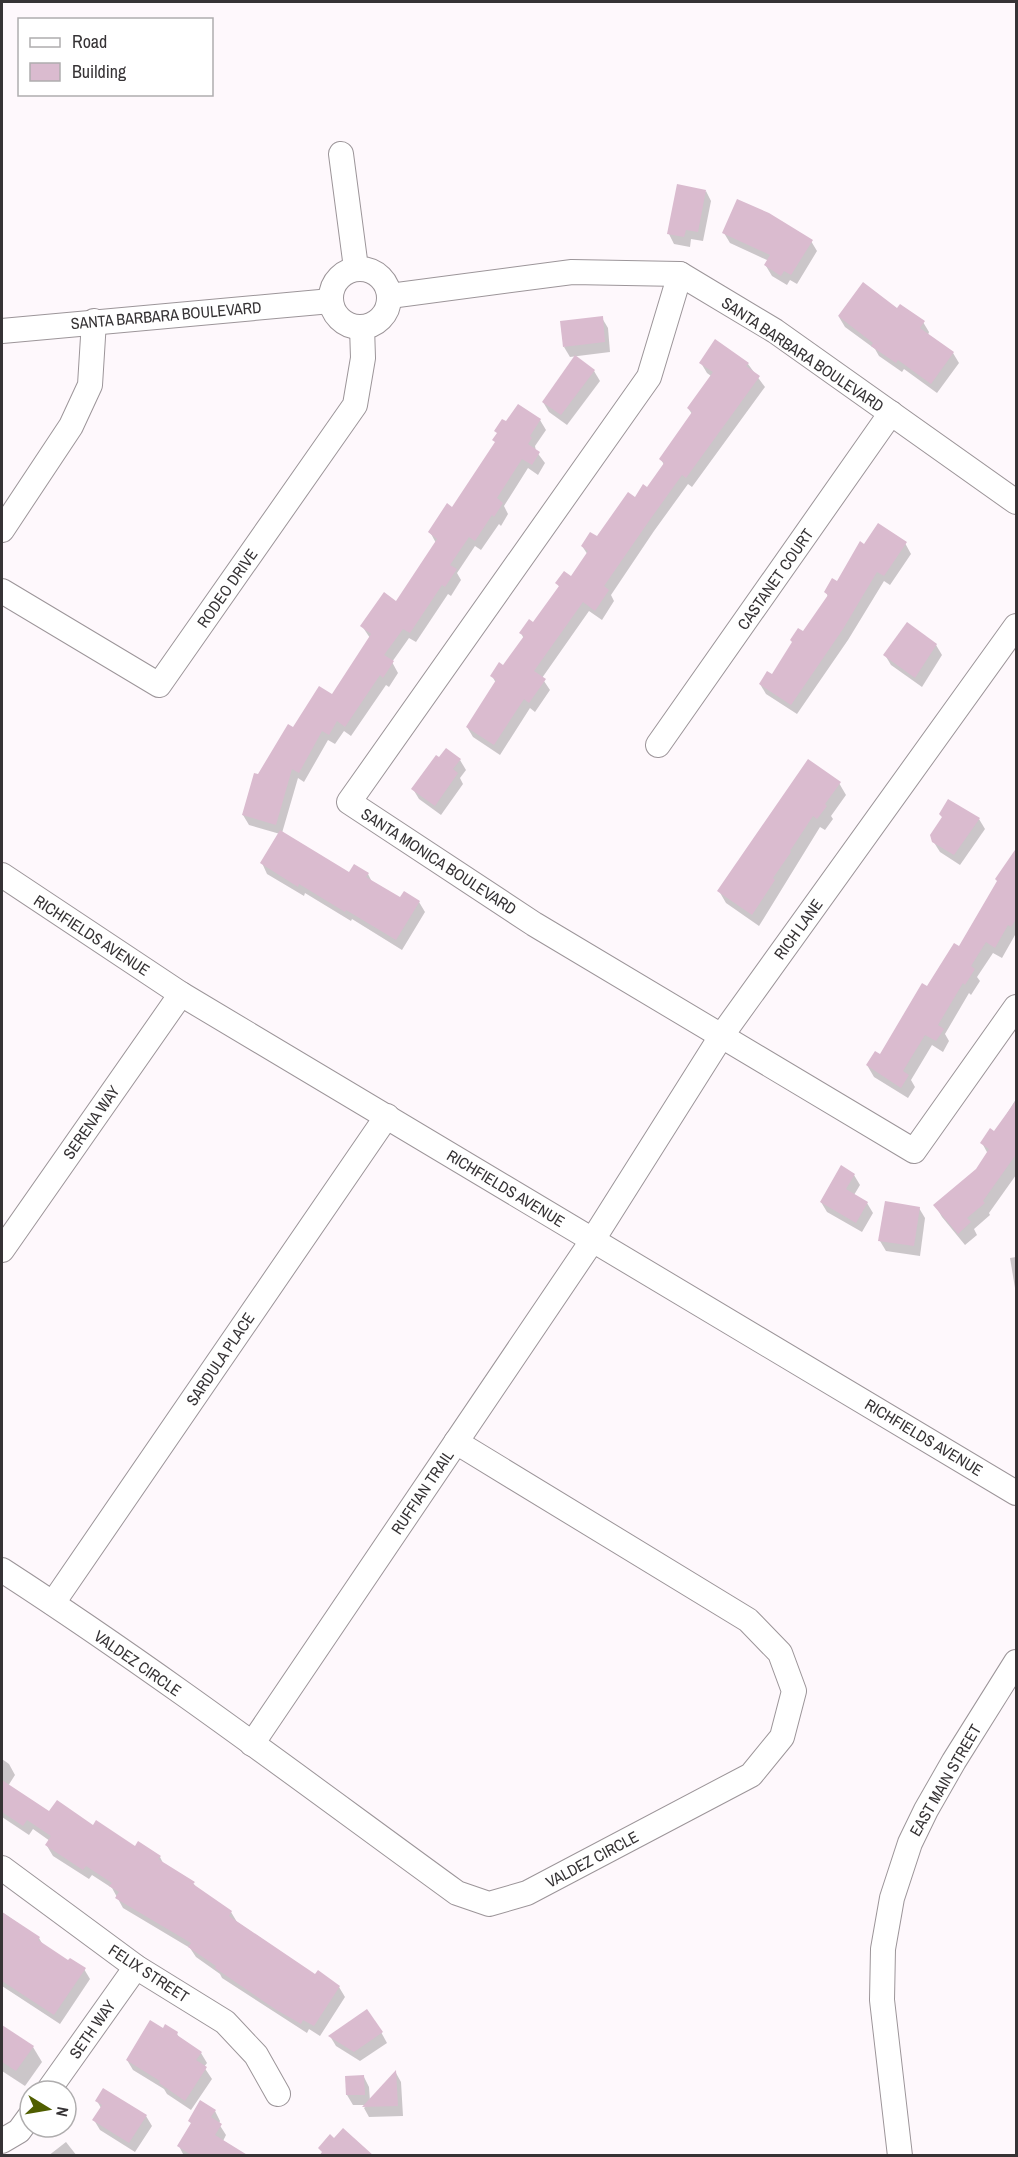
<svg xmlns="http://www.w3.org/2000/svg" width="1018" height="2157" font-family="'Archivo Narrow',sans-serif">
	<style>
		.shadow { fill: #0003 }
		.building { fill: #dabbcf }
		.lines { fill: none; stroke-linecap: round; stroke-linejoin: round }
		.street-casing { stroke: #9c9599; stroke-width: 26 }
		.street { stroke: #fff; stroke-width: 24 }
		.labels { text-anchor: middle; stroke-width: 4.5; stroke-linejoin: round; paint-order: stroke }
		.street-label { font-size: 16px; fill: #363335; stroke: #fff }
	</style>
	<rect width="100%" height="100%" fill="#fef8fc"/>
	<g class="shadow">
		<polygon points="706,191 711,201 703,241 691,239 690,247 674,244 669,234"/>
		<polygon points="724,233 811,241 817,251 797,284 790,280 787,285 772,276 766,266 769,261 730,243"/>
		<polygon points="839,317 923,322 929,332 928,335 953,353 959,363 937,393 904,369 902,372 879,356 875,349 845,327"/>
		<polygon points="602,318 608,328 610,352 570,357 564,347"/>
		<polygon points="575,358 594,371 600,381 567,425 549,412 543,402"/>
		<polygon points="701,363 748,364 765,387 692,487 688,484 654,531 611,595 614,601 602,620 589,611 542,678 550,690 535,712 530,708 500,755 473,737 467,727 496,683 492,676 504,667 524,639 521,633 534,624 560,588 557,583 572,578 588,555 582,546 598,539 635,499 647,489 664,465 661,459 692,414 688,408 711,376 707,373"/>
		<polygon points="540,420 546,430 535,446 536,451 545,463 538,475 528,468 504,506 508,514 501,526 499,524 481,550 475,546 457,573 461,580 451,596 448,594 416,642 409,638 392,662 398,673 389,687 386,685 351,736 344,731 335,744 328,740 304,782 298,778 282,833 350,874 368,874 372,882 400,899 419,902 425,912 402,950 352,919 351,921 305,893 304,896 267,874 262,863 280,834 249,825 243,815 258,776 294,729 333,697 370,638 362,626 396,603 436,543 430,532 453,509 496,443 498,434 496,431 507,424"/>
		<polygon points="905,543 911,554 890,585 884,581 848,640 797,714 766,694 760,684 772,676 828,597 826,592 837,583 865,546"/>
		<polygon points="936,645 942,655 922,687 891,665 885,655"/>
		<polygon points="460,760 466,770 460,778 463,784 441,815 419,799 413,789"/>
		<polygon points="839,783 846,795 831,816 833,819 825,830 820,827 759,926 726,903 719,891"/>
		<polygon points="979,819 985,829 960,865 940,852 933,841"/>
		<polygon points="1016,851 1016,936 1015,935 1002,958 993,953 977,977 980,981 971,995 969,993 945,1034 949,1041 943,1052 932,1045 911,1080 915,1087 908,1098 874,1077 867,1065 880,1056 927,988 960,949"/>
		<polygon points="1016,1099 1016,1175 989,1213 990,1215 974,1229 977,1235 965,1245 942,1217 935,1205 977,1170 988,1154 982,1143 995,1133"/>
		<polygon points="854,1175 860,1185 854,1195 867,1203 873,1213 862,1232 827,1212 821,1202"/>
		<polygon points="919,1208 925,1218 920,1256 886,1251 880,1241"/>
		<polygon points="1016,1257 1016,1294 1010,1258"/>
		<polygon points="2,1759 9,1764 15,1775 8,1786 50,1813 94,1827 136,1848 160,1857 164,1865 193,1883 197,1888 231,1912 237,1922 316,1976 339,1987 345,1997 320,2036 309,2029 307,2033 222,1978 220,1974 196,1957 190,1948 123,1908 112,1888 92,1875 89,1879 53,1856 47,1846 50,1841 33,1829 29,1835 2,1817"/>
		<polygon points="2,1912 39,1938 43,1945 68,1962 84,1969 90,1979 60,2024 2,1986"/>
		<polygon points="2,2027 33,2047 42,2062 25,2086 2,2071"/>
		<polygon points="163,2030 177,2034 180,2039 201,2053 207,2063 204,2067 212,2079 191,2110 167,2094 164,2089 133,2070 127,2060"/>
		<polygon points="381,2032 387,2043 360,2061 336,2046 330,2036"/>
		<polygon points="396,2073 401,2082 403,2116 369,2117 364,2108 367,2105 353,2105 347,2095 364,2077 369,2087 370,2101"/>
		<polygon points="97,2101 146,2116 152,2126 135,2152 100,2130 94,2120 101,2108"/>
		<polygon points="215,2111 220,2121 219,2124 226,2135 223,2141 246,2156 184,2156 179,2146 192,2125 190,2121"/>
		<polygon points="66,2142 77,2156 48,2156"/>
	</g>
	<g class="building">
		<polygon points="677,184 706,190 698,232 686,230 684,237 667,234"/>
		<polygon points="737,199 769,213 813,240 791,275 784,271 781,276 764,265 770,255 722,233"/>
		<polygon points="863,282 897,308 900,304 925,321 920,328 954,352 931,384 898,360 896,363 871,346 873,343 838,316"/>
		<polygon points="603,316 605,342 563,347 560,321"/>
		<polygon points="715,339 749,363 746,366 760,376 686,478 682,475 649,521 604,586 609,590 595,611 583,602 534,671 546,679 529,703 524,699 494,745 466,727 496,680 490,676 499,662 503,665 524,636 519,633 529,619 533,622 559,586 555,583 564,571 571,576 588,551 581,546 590,532 597,536 628,492 635,497 643,484 647,487 664,463 659,459 692,412 687,408 713,372 699,363"/>
		<polygon points="575,355 595,370 561,415 542,402"/>
		<polygon points="518,404 541,419 530,436 532,438 528,444 540,452 532,465 522,459 497,498 503,503 494,517 492,515 475,541 469,537 450,565 457,569 445,587 442,585 410,633 403,629 384,655 394,661 383,678 380,675 345,727 337,721 329,735 322,731 299,773 292,769 276,825 242,815 254,773 258,774 288,724 293,727 319,686 332,694 371,634 360,626 384,592 396,601 437,539 428,532 447,503 452,507 495,442 492,440 497,433 494,431 502,419 506,421"/>
		<polygon points="878,523 907,542 884,576 877,572 843,629 791,705 759,684 767,671 772,674 792,642 790,640 798,628 803,631 828,595 824,592 832,578 837,581 860,541 864,544"/>
		<polygon points="907,622 937,644 915,678 883,655"/>
		<polygon points="446,748 461,759 453,769 458,773 435,806 411,789 436,755 439,757"/>
		<polygon points="808,759 841,782 825,804 827,806 817,819 813,816 790,851 791,852 773,878 775,880 752,915 717,891"/>
		<polygon points="948,799 980,818 954,855 932,842 930,835 942,817 939,814"/>
		<polygon points="280,830 349,872 354,864 369,873 366,877 400,897 404,891 420,901 396,940 346,910 345,912 299,884 298,887 260,863"/>
		<polygon points="1017,847 1017,918 1011,927 1008,925 995,948 986,942 971,966 975,969 965,985 963,983 938,1025 944,1029 936,1041 925,1035 903,1071 909,1075 901,1088 866,1065 875,1051 880,1054 922,983 927,986 954,943 959,946 997,881 995,879"/>
		<polygon points="1017,1099 1017,1153 983,1201 985,1203 967,1218 971,1222 958,1234 933,1205 976,1169 989,1149 980,1143 990,1128 994,1131"/>
		<polygon points="841,1165 855,1174 846,1189 868,1202 856,1223 820,1202"/>
		<polygon points="885,1201 920,1207 914,1246 878,1241"/>
		<polygon points="2,1780 49,1811 57,1800 93,1825 96,1820 135,1846 138,1841 161,1856 158,1859 195,1882 193,1884 232,1911 229,1916 315,1974 318,1970 340,1986 314,2026 303,2020 301,2024 275,2009 215,1968 216,1966 188,1947 191,1943 115,1898 119,1892 109,1886 112,1883 86,1866 83,1870 45,1845 51,1836 27,1820 23,1826 2,1812"/>
		<polygon points="2,1912 40,1937 38,1940 68,1960 70,1958 86,1968 54,2015 2,1981"/>
		<polygon points="367,2009 383,2032 354,2052 328,2036"/>
		<polygon points="150,2020 163,2028 165,2024 178,2032 177,2035 202,2052 196,2060 207,2067 185,2101 159,2083 160,2081 126,2060"/>
		<polygon points="2,2025 34,2046 16,2071 2,2062"/>
		<polygon points="396,2070 398,2106 362,2107"/>
		<polygon points="364,2075 365,2095 346,2095 345,2076"/>
		<polygon points="103,2088 147,2115 129,2143 92,2120 102,2105 95,2101"/>
		<polygon points="200,2100 216,2110 211,2117 222,2124 215,2135 249,2156 193,2156 177,2146 191,2123 188,2121"/>
		<polygon points="343,2128 374,2156 319,2156 322,2152 318,2148 330,2134 334,2138"/>
	</g>
	<g class="lines">
		<g class="street-casing">
			<g id="street">
				<polyline points="341,154 356,268"/>
				<circle cx="360" cy="298" r="29"/>
				<polyline points="680,274 649,377 349,802 534,924 914,1151 1016,1007"/>
				<polyline points="390,296 572,272 680,274 775,331 1016,502"/>
				<polyline points="2,331 331,301"/>
				<polyline points="2,530 71,426 90,385 94,321"/>
				<polyline points="2,591 159,685 355,405 363,358 362,327"/>
				<polyline points="658,745 891,413"/>
				<polyline points="2,875 181,994 1016,1493"/>
				<polyline points="2,1250 181,994"/>
				<path d="M2,1570C158,1671 307,1784 457,1893L489,1904L527,1893L751,1775L782,1737L794,1691L780,1653L748,1620L456,1442"/>
				<polyline points="53,1603 387,1116"/>
				<polyline points="252,1744 592,1241 722,1035 1016,626"/>
				<polyline points="2,1868 136,1967 225,2022 256,2055 278,2094"/>
				<polyline points="48,2091 136,1967"/>
				<polyline points="2,2141 19,2131 30,2116"/>
				<polyline points="900,2156 882,2000 883,1949 892,1898 910,1843 926,1810 954,1761 1016,1662"/>
			</g>
		</g>
		<use href="#street" class="street"/>
	</g>
	<g class="labels">
		<g class="street-label">
			<text transform="translate(166 315) rotate(-5)" y="6">SANTA BARBARA BOULEVARD</text>
			<text transform="translate(803 354) rotate(34)" y="6">SANTA BARBARA BOULEVARD</text>
			<text transform="translate(775 579) rotate(-55)" y="6">CASTANET COURT</text>
			<text transform="translate(227 588) rotate(-55)" y="6">RODEO DRIVE</text>
			<text transform="translate(439 861) rotate(33)" y="6">SANTA MONICA BOULEVARD</text>
			<text transform="translate(798 929) rotate(-54)" y="6">RICH LANE</text>
			<text transform="translate(92 935) rotate(33)" y="6">RICHFIELDS AVENUE</text>
			<text transform="translate(91 1122) rotate(-55)" y="6">SERENA WAY</text>
			<text transform="translate(506 1188) rotate(31)" y="6">RICHFIELDS AVENUE</text>
			<text transform="translate(220 1359) rotate(-56)" y="6">SARDULA PLACE</text>
			<text transform="translate(924 1437) rotate(31)" y="6">RICHFIELDS AVENUE</text>
			<text transform="translate(422 1492) rotate(-56)" y="6">RUFFIAN TRAIL</text>
			<text transform="translate(138 1663) rotate(35)" y="6">VALDEZ CIRCLE</text>
			<text transform="translate(945 1780) rotate(-60)" y="6">EAST MAIN STREET</text>
			<text transform="translate(592 1859) rotate(-28)" y="6">VALDEZ CIRCLE</text>
			<text transform="translate(149 1973) rotate(33)" y="6">FELIX STREET</text>
			<text transform="translate(92 2029) rotate(-55)" y="6">SETH WAY</text>
		</g>
	</g>
	<rect width="1018" height="2157" fill="none" stroke="#363335" stroke-width="6"/>
	<rect x="18" y="18" width="195" height="78" fill="#ffffff" stroke="#afadae" stroke-width="1.5"/>
	<rect x="30" y="38" width="30" height="9" fill="#ffffff" stroke="#afadae" stroke-width="1.5"/>
	<text x="72" y="48" font-size="18" fill="#363335">Road</text>
	<rect x="30" y="63" width="30" height="18" fill="#dabbcf" stroke="#afadae" stroke-width="1.5"/>
	<text x="72" y="78" font-size="18" fill="#363335">Building</text>
	<g transform="translate(48 2109) rotate(101)"><circle r="28" fill="#ffffff" stroke="#afadae" stroke-width="1.5"/>
	<path d="M0-4.5L10 22L0 15L-10 22Z" fill="#505e00"/>
	<text y="-9" font-size="16" font-weight="bold" text-anchor="middle" fill="#363335">N</text>
	</g>
</svg>
